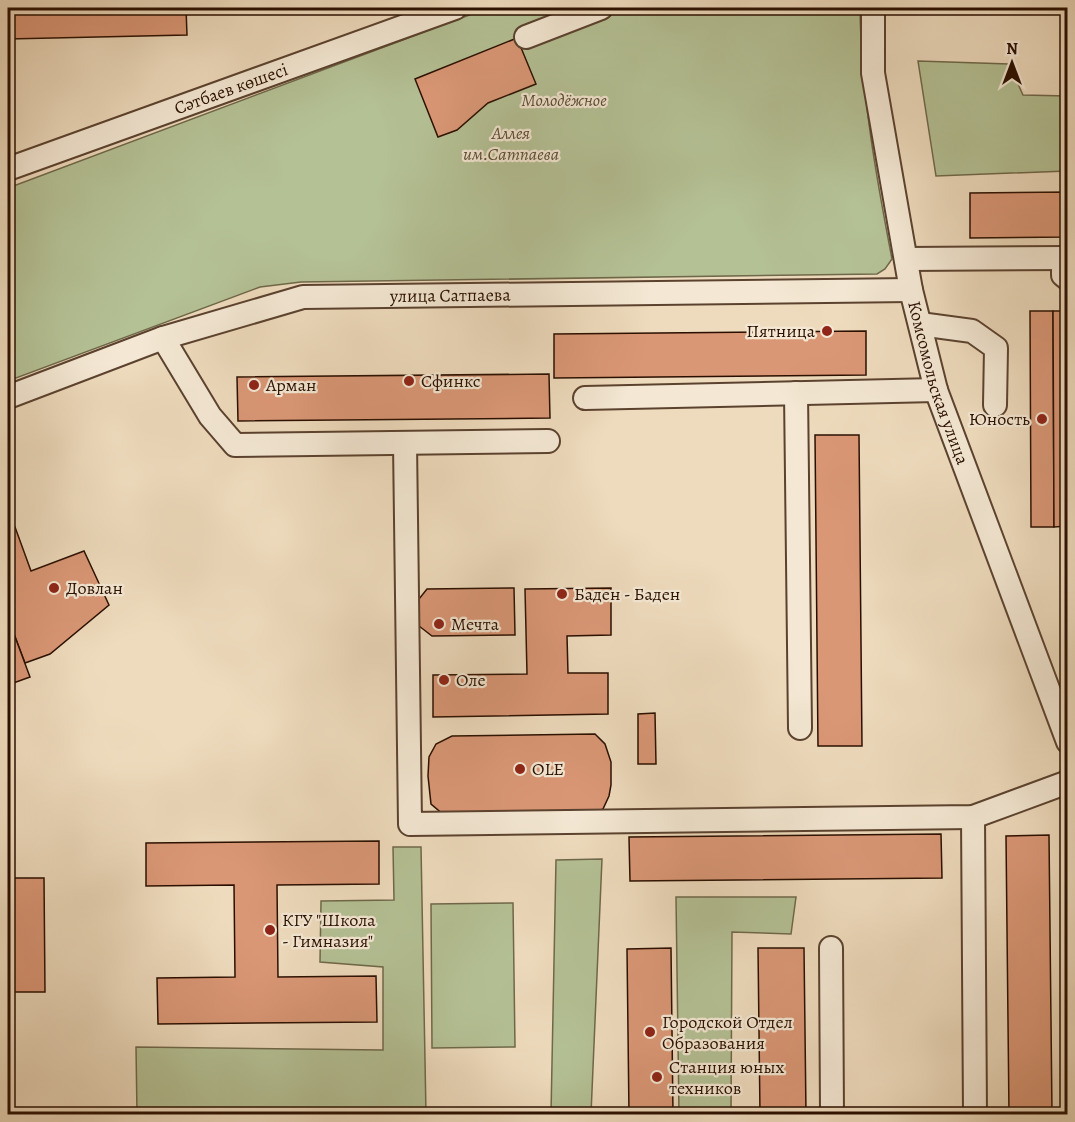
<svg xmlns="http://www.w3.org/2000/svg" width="1075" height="1122" font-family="Alegreya,serif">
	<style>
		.green { fill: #b4c195; stroke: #6f684a; stroke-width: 1.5 }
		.building { fill: #da9776; stroke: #2a0f00; stroke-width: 1.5 }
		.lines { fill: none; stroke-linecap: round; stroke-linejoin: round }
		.minor-casing { stroke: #5b422f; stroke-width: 26 }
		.minor { stroke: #f4e8d4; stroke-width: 22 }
		.poi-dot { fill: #8f2418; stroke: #f4e8d4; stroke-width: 2 }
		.labels { text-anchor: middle; stroke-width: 4.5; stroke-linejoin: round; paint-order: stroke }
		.street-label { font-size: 18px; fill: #2a0f00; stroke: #f4e8d4 }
		.park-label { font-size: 18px; font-style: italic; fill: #5a4d34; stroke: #f4e8d4 }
		.poi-label { font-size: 18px; fill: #2a0f00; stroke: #f4e8d4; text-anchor: start }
	</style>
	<rect width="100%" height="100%" fill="#eedbbd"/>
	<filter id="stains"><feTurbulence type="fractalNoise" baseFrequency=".00333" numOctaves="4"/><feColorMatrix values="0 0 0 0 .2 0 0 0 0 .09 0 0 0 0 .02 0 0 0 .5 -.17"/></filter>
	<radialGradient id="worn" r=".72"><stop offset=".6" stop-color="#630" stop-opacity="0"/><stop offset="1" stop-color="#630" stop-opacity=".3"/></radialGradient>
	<g class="green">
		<path d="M488,8H860C861,92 876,176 892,259L885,269L877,274L301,282L260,287L8,381V188Z"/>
		<polygon points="918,61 1009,64 1023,95 1067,96 1067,171 936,176"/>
		<polygon points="393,847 421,847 426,1114 137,1114 136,1047 383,1050 383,967 320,962 321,901 394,900"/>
		<polygon points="602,859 591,1114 551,1114 556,860"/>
		<polygon points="676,897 796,897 791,934 732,932 731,1114 679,1114"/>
		<polygon points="513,903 515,1047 432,1048 431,904"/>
	</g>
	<g class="building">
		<polygon points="8,8 186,8 187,35 8,39"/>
		<polygon points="517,38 536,84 488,103 457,130 438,137 415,79"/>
		<polygon points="1068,192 1068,237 970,238 970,193"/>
		<polygon points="1030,311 1053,311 1054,527 1031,527"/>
		<polygon points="1053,311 1068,311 1068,526 1054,527"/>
		<polygon points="866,331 866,375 554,378 554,334"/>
		<polygon points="549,374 550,418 238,421 237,377"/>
		<polygon points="815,435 859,435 862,746 818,746"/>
		<polygon points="15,527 31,571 84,551 109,605 50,654 25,663 8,618 8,530"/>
		<polygon points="514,588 515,635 432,636 419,626 419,599 427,589"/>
		<polygon points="611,588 611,635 567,636 568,673 608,673 608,714 433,717 433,675 527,674 525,589"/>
		<polygon points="8,618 30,677 8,685"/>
		<polygon points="655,713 656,764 638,764 638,714"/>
		<polygon points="595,734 605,744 611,762 611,785 609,796 603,809 597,812 444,815 431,804 428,776 429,757 436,744 452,736"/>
		<polygon points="941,834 942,878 630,881 629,837"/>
		<polygon points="1049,835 1052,1114 1009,1114 1006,836"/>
		<polygon points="379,841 379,884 277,885 278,977 376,976 377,1022 158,1024 157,978 235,977 234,885 146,886 146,843"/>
		<polygon points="8,878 44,878 45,992 8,992"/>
		<polygon points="671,948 673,1114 629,1114 627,949"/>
		<polygon points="758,948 804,948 806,1114 760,1114"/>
	</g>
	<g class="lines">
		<g class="minor-casing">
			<g id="minor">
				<path id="s1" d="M873,8V73L911,290L936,390L1068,742"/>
				<polyline points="526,37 601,8"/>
				<path id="s2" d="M8,169L455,8"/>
				<polyline points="1063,258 1063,275 1068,279"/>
				<polyline points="906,259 1068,258"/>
				<polyline points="920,324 972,331 996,348 995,405"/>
				<polyline points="163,338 210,416 235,445 548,441"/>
				<polyline points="796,393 800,728"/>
				<path id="s3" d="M8,397L163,338L303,297L911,290"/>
				<polyline points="585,398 936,390"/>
				<polyline points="405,443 410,824 973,817 1068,782"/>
				<polyline points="973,817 975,1114"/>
				<polyline points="831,948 832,1114"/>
			</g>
		</g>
		<use href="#minor" class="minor"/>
	</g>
	<g class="poi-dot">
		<circle cx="827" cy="331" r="6"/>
		<circle cx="409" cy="381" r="6"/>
		<circle cx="254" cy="385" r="6"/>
		<circle cx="1042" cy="419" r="6"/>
		<circle cx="54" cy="588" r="6"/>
		<circle cx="562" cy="594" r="6"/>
		<circle cx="439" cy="624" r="6"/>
		<circle cx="444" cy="680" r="6"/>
		<circle cx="520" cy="769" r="6"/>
		<circle cx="270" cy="930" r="6"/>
		<circle cx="650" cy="1032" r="6"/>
		<circle cx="657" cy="1077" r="6"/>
	</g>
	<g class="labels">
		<g class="street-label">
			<text dy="6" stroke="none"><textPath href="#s2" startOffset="237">Сәтбаев көшесі</textPath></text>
			<text dy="6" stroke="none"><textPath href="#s3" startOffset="459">улица Сатпаева</textPath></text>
			<text dy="6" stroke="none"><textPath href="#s1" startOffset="382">Комсомольская улица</textPath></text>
		</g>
		<g class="park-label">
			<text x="564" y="106">Молодёжное</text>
			<text x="511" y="139">Аллея<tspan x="511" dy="21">им.Сатпаева</tspan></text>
		</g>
		<g class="poi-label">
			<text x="815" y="337" text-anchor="end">Пятница</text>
			<text x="421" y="387">Сфинкс</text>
			<text x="266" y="391">Арман</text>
			<text x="1030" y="425" text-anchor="end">Юность</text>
			<text x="66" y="594">Довлан</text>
			<text x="574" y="600">Баден - Баден</text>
			<text x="451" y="630">Мечта</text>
			<text x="456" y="686">Оле</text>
			<text x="532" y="775">OLE</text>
			<text x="282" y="926">КГУ "Школа<tspan x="282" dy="21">- Гимназия"</tspan></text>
			<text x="662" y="1028">Городской Отдел<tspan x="662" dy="21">Образования</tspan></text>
			<text x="669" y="1073">Станция юных<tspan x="669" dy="21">техников</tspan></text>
		</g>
	</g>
	<rect width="1075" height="1122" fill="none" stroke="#eedbbd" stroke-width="30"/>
	<rect x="9" y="9" width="1057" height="1104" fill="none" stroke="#2a0f00" stroke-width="3"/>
	<rect x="15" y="15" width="1045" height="1092" fill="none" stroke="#2a0f00" stroke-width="1.5"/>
	<g transform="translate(1012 63)" stroke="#f4e8d4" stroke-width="4.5" paint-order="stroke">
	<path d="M0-4.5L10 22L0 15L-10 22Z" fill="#2a0f00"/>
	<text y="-9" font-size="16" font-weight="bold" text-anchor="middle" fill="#2a0f00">N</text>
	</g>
	<rect width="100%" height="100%" filter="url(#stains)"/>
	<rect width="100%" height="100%" fill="url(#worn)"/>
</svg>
